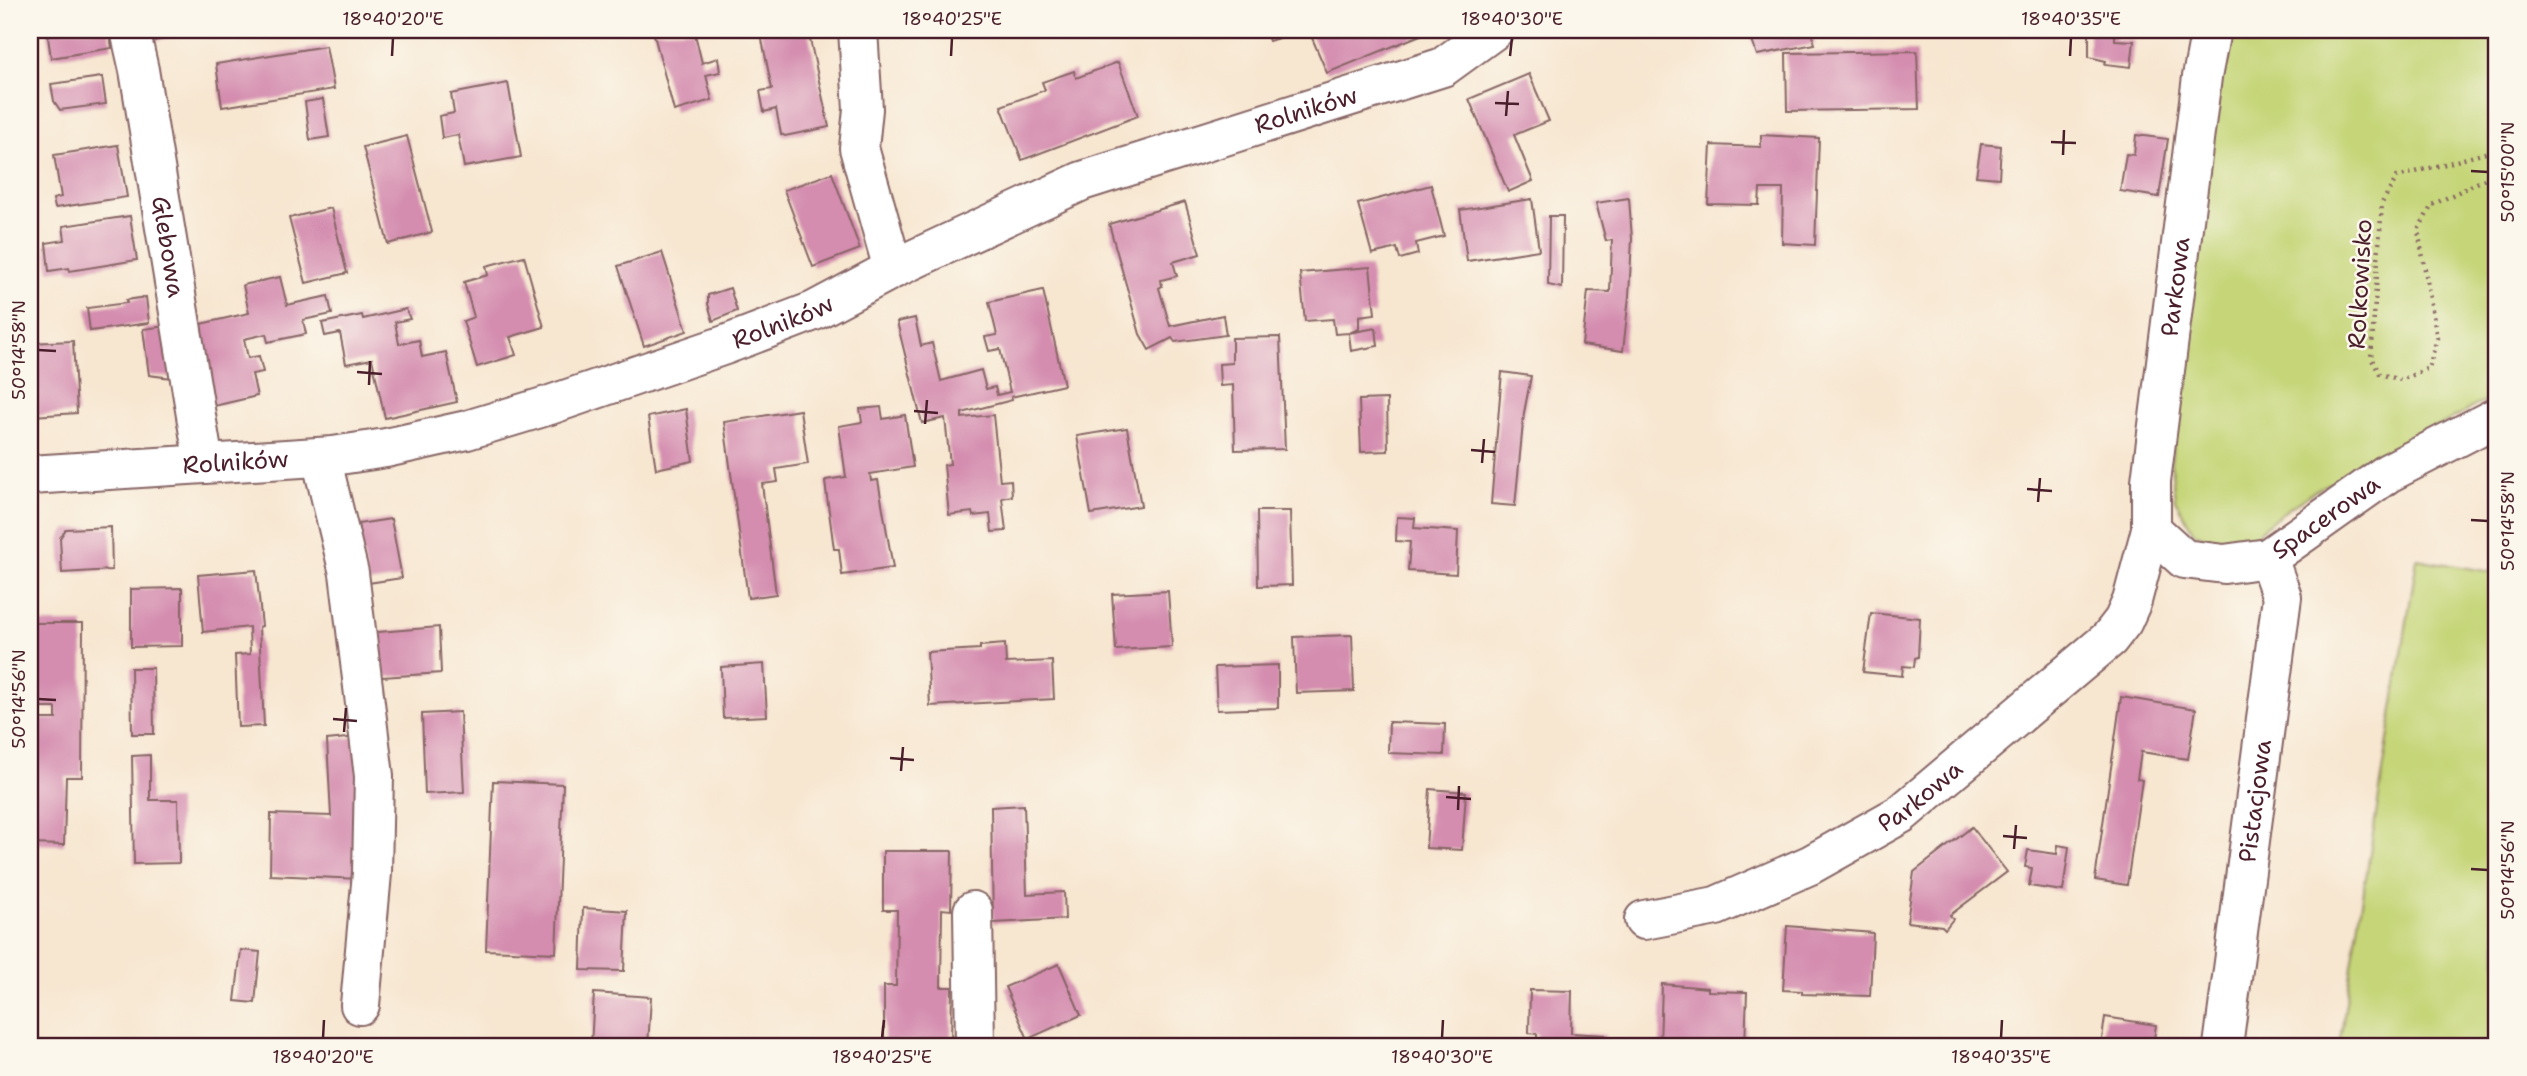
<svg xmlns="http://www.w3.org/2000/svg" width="2527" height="1076" font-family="'Shantell Sans',sans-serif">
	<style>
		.green { fill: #c5d577; stroke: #887a51; stroke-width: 2 }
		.building { fill: #d48caf }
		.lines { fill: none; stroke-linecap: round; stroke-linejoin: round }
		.minor-casing { stroke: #876565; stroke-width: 42 }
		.path { stroke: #876565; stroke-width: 4.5; stroke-dasharray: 2 5; stroke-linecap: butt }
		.minor { stroke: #fff; stroke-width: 38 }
		.ticks { fill: none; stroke: #4a1f2b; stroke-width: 2.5 }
		.labels { text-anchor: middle; stroke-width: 5; stroke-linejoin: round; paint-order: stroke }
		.street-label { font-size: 24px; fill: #4a1f2b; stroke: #fbf7ec }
		.neatline { fill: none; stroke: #4a1f2b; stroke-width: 2.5 }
		.ticks-label { font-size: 18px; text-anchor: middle; fill: #4a1f2b }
	</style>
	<rect width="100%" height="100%" fill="#fbf7ec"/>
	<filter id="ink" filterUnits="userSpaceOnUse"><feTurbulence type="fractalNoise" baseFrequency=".0143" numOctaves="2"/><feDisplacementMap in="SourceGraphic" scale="14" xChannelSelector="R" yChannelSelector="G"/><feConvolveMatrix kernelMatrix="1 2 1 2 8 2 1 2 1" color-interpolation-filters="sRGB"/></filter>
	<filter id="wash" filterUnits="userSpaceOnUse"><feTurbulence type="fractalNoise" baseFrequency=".00686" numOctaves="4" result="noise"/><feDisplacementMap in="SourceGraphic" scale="28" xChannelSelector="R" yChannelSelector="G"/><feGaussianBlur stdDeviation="1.57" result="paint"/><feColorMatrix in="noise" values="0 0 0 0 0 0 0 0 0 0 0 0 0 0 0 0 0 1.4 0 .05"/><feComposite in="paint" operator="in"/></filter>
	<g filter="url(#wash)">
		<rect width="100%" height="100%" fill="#f7e6d0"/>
		<g class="green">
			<polygon points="2229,30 2497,30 2497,394 2354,472 2317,489 2275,518 2247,542 2221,542 2194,533 2175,500 2171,463 2204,178"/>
			<polygon points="2417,559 2497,573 2497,1046 2339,1046"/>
		</g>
		<g id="blocks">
			<g class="building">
				<polygon points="47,30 109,30 112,48 51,58"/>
				<polygon points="140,30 188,30 189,34 142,43"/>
				<polygon points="694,30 702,63 718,58 720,72 706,75 712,100 674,111 653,31"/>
				<polygon points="760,30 824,30 809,35 829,127 785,136 781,134 776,109 764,112 760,91 772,89"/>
				<polygon points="1265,30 1298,30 1298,32 1269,41"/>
				<polygon points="1314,30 1433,30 1327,73 1309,31"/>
				<polygon points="1745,30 1811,30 1815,44 1757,55 1750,35 1747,36"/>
				<polygon points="2089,30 2115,30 2115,40 2134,41 2131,67 2105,64 2106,61 2089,57"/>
				<polygon points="326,46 334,89 222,107 216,64"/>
				<polygon points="1917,51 1919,109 1787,111 1786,53"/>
				<polygon points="1118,62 1138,116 1022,160 1001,106 1045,90 1042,82 1074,71 1076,78"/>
				<polygon points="1529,74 1549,121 1514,135 1533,181 1508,192 1469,99"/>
				<polygon points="102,77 106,104 60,110 54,101 51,84"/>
				<polygon points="508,83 521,157 464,167 458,135 442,138 439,116 454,113 451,94"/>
				<polygon points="323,99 329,137 310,140 305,102"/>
				<polygon points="30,128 32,128 35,167 30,168"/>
				<polygon points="1761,135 1819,138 1815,245 1782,243 1783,189 1760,189 1759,205 1708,204 1711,145 1761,147"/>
				<polygon points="2136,135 2168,139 2159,197 2120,191 2126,154 2134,155"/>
				<polygon points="407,136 432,232 388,244 363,147"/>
				<polygon points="1981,144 2001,146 1999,178 1976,176"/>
				<polygon points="118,145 127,197 55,208 53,199 61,197 54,155"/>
				<polygon points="832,173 860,249 813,267 784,190"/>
				<polygon points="1431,185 1444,236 1416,243 1418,254 1400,259 1397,248 1372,254 1358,204"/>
				<polygon points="1629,198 1632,239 1629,296 1623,351 1582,345 1588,291 1610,292 1612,240 1606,241 1596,203"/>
				<polygon points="1532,199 1539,250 1467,261 1460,210"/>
				<polygon points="1185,202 1200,254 1173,262 1177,276 1161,280 1162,286 1159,288 1170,326 1223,315 1226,335 1175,342 1172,338 1149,350 1140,334 1109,224"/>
				<polygon points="331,208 347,273 306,283 289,218"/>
				<polygon points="130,216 137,260 70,271 69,268 49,271 46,243 65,240 63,226"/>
				<polygon points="1549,216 1563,216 1562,288 1548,285"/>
				<polygon points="662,252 687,331 644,346 618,266"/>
				<polygon points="524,256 544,327 510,337 516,355 477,367 463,321 474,317 464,282 488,275 486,266"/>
				<polygon points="1370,267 1375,314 1359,316 1359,329 1349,333 1376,328 1378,346 1351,351 1349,333 1335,334 1333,319 1305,321 1300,273"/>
				<polygon points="280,277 287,305 328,296 332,314 303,320 306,334 268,342 266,334 244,339 248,358 259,356 263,372 252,374 257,396 214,406 196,325 249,313 243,285"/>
				<polygon points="730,288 737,311 713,321 708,304 708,295"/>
				<polygon points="1043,290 1064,385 1011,397 1012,400 962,413 962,418 993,415 1000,481 1011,480 1012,496 1002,498 1006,531 992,532 990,514 973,516 972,512 949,515 944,465 950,464 945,418 922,423 897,322 915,318 921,346 932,343 941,381 981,370 986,389 995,387 997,395 1010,392 1000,349 989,351 985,337 997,335 989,302"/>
				<polygon points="146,297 149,323 90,331 87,308 127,303 126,300"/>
				<polygon points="406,309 410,319 395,322 399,344 419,340 422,357 446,352 457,402 385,418 372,359 346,364 340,333 325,336 322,323 362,315 363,319"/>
				<polygon points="166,326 172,378 149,375 143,329"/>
				<polygon points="1280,337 1285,449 1235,450 1233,385 1220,386 1219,364 1232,363 1232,338"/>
				<polygon points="73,341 77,413 33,416 30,343"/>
				<polygon points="1502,372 1531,376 1524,413 1515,506 1491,504"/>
				<polygon points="1387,399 1388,451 1361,452 1359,400"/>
				<polygon points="881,407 883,419 905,415 913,467 870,474 871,481 878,480 893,568 842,575 839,549 834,549 825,482 826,480 846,477 839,426 862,422 860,409"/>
				<polygon points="686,409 693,461 656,469 648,417"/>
				<polygon points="800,410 808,464 776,469 778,482 762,484 776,594 748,598 724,422"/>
				<polygon points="1127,428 1141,506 1091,514 1077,436"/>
				<polygon points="1257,511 1290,511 1292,585 1258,586"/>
				<polygon points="1397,517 1415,518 1414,528 1458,531 1456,574 1408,571 1410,542 1396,541"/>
				<polygon points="391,519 402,578 368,583 358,524"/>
				<polygon points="111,527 112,570 62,573 60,538 66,529"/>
				<polygon points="256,570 262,626 259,627 264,726 238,727 235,655 250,654 249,627 203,632 198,575"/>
				<polygon points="182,588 182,646 131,647 131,589"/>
				<polygon points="1168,591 1172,647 1116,650 1112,594"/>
				<polygon points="1871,613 1920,618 1918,657 1915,658 1914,667 1903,666 1902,676 1863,672"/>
				<polygon points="30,623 83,623 82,777 66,777 64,845 30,844 30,742 35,742 36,719 56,719 56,708 36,708 37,676 30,676"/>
				<polygon points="439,627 441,673 368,678 366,633"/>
				<polygon points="1352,635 1354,691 1296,693 1294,637"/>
				<polygon points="1005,644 1006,663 1052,661 1054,699 930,706 927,652 980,649 980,646"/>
				<polygon points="764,664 767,716 723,718 721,667"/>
				<polygon points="1278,665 1278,708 1217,710 1215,667"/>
				<polygon points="131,668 153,668 154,734 132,734"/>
				<polygon points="2121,697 2196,709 2188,759 2141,752 2137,779 2142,780 2127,885 2095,880"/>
				<polygon points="460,712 464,792 425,794 422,714"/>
				<polygon points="1389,722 1445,724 1444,755 1388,753"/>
				<polygon points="357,737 360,879 270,875 271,814 331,816 327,740"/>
				<polygon points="150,755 150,800 178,800 179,863 134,864 132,756"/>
				<polygon points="493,781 563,784 556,953 486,950"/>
				<polygon points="1430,789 1466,792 1462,850 1426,848"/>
				<polygon points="1024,805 1027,894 1064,892 1065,919 993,923 991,807"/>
				<polygon points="1972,827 2007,872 1950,915 1953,919 1945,929 1942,926 1907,922 1914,872"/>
				<polygon points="2058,845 2069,847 2063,891 2029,886 2032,868 2025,867 2028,850 2057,854"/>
				<polygon points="883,851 952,851 951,910 942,909 941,987 952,987 951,1041 884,1041 884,986 896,986 897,910 883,910"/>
				<polygon points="583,908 627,911 624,971 581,970"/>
				<polygon points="1787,926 1873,933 1870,996 1802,994 1802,991 1783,990"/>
				<polygon points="241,950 260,952 255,1003 235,1001"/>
				<polygon points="1059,964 1081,1015 1028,1039 1005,987"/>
				<polygon points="1662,984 1708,988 1708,991 1747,992 1745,1046 1660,1046"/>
				<polygon points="1530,990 1572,991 1571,1033 1605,1035 1604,1046 1537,1046 1537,1034 1529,1033"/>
				<polygon points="594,993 651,997 648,1046 591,1046"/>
				<polygon points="2105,1017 2156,1025 2153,1046 2101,1046"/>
			</g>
		</g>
	</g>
	<g filter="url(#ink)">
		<use href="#blocks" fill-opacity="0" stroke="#876565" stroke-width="2"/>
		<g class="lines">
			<g class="minor-casing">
				<g id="minor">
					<path id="s1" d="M130,30L139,70L204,464"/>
					<polyline points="858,30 863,109 859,148 893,269"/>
					<polyline points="321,457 349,573 374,776 372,873 360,1005"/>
					<path id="s2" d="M30,475L333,456L386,448L467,430L550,405L725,345L814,311L893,269L1082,181L1443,67L1494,30"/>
					<path id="s3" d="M2151,529L2184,559L2224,564L2268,558L2388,473L2497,417"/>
					<polyline points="973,911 975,1046"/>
					<path id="s4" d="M1644,920L1716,906L1810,865L1901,814L2109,639L2123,621L2132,601L2151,529V481L2202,77L2211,30"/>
					<path id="s5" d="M2223,1046L2282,597L2268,558"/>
				</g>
			</g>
			<polyline class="path" points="2497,146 2493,151 2397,177 2382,203 2371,358 2380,374 2401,380 2429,368 2437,338 2418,230 2432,205 2497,173"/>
			<use href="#minor" class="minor"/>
		</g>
	</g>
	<path class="ticks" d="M392,56L393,38M951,56L952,38M1510,56L1512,38M2070,56L2071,38M1495,103L1519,104M1506,116L1508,91M2051,142L2076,143M2063,155L2064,130M2471,171L2488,172M38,350L56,351M357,372L382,374M369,385L370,361M914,411L938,413M925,424L927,400M1471,450L1495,452M1482,463L1484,439M2027,489L2052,491M2038,502L2040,478M2471,520L2488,521M38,699L56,700M333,719L357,721M344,732L346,708M890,758L914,760M901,771L903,747M1446,797L1471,799M1458,810L1459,786M2003,836L2027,838M2014,849L2016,825M2471,869L2488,870M323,1038L324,1020M882,1038L884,1020M1442,1038L1443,1020M2001,1038L2002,1020"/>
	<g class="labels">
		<g class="street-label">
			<text dy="8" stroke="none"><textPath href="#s2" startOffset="1340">Rolników</textPath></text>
			<text dy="8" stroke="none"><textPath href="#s1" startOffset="220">Glebowa</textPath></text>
			<text transform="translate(2360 284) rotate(-87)" y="8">Rolkowisko</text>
			<text dy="8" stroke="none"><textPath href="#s4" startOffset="915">Parkowa</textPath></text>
			<text dy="8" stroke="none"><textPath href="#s2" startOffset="774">Rolników</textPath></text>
			<text dy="8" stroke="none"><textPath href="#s2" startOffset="206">Rolników</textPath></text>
			<text dy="8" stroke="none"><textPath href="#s3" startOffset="200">Spacerowa</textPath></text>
			<text dy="8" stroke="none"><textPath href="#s4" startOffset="306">Parkowa</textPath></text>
			<text dy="8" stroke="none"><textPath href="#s5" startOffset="247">Pistacjowa</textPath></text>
		</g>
	</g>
	<rect width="2527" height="1076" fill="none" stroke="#fbf7ec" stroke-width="77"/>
	<rect x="38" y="38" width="2450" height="1000" class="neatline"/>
	<g class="ticks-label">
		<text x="393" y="25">18°40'20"E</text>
		<text x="952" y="25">18°40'25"E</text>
		<text x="1512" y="25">18°40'30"E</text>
		<text x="2071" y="25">18°40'35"E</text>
		<text transform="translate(2508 172) rotate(-90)" y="6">50°15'00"N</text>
		<text transform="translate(19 350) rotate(-90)" y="6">50°14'58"N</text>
		<text transform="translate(2508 521) rotate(-90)" y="6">50°14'58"N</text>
		<text transform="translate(19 699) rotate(-90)" y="6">50°14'56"N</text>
		<text transform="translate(2508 870) rotate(-90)" y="6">50°14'56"N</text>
		<text x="323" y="1063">18°40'20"E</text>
		<text x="882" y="1063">18°40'25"E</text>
		<text x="1442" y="1063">18°40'30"E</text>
		<text x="2001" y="1063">18°40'35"E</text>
	</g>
</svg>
